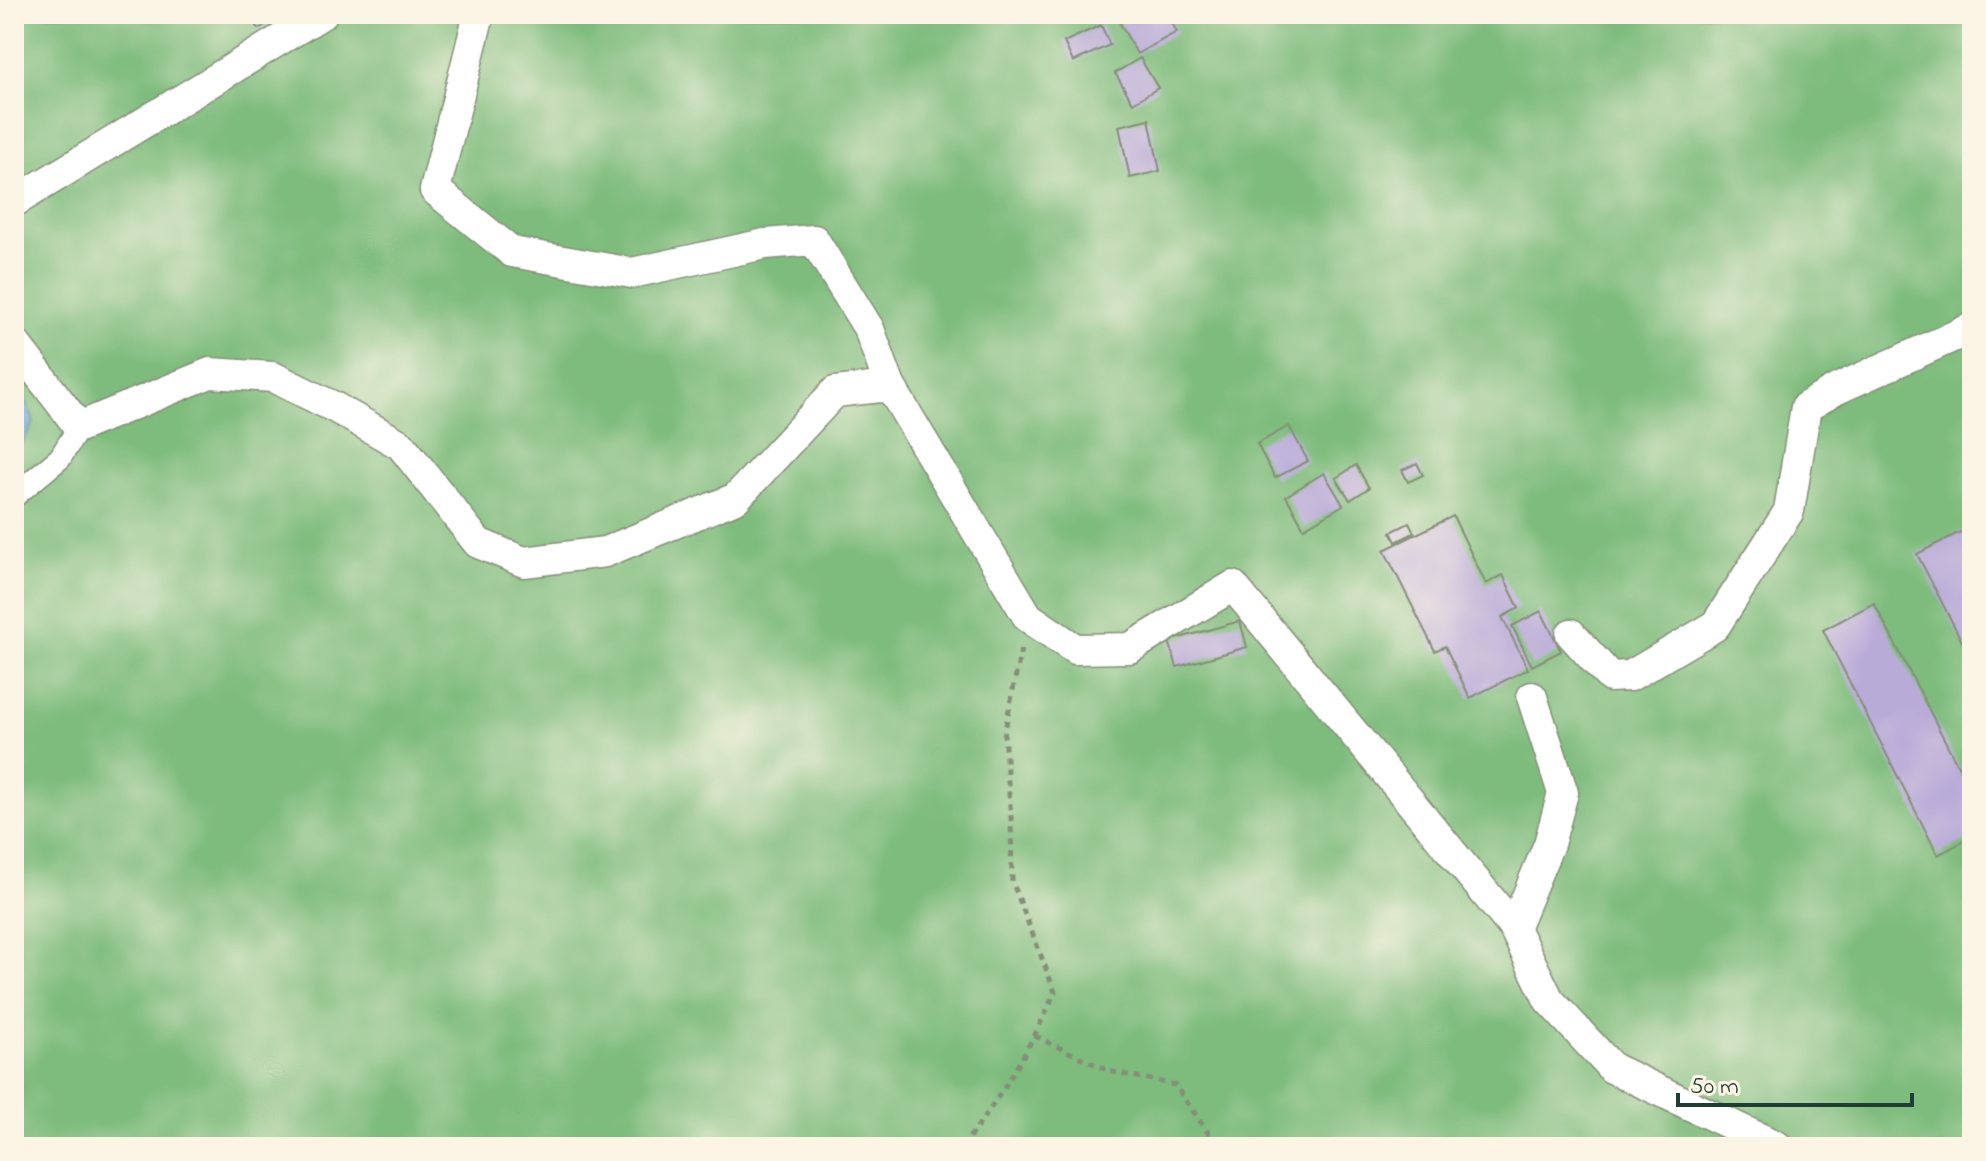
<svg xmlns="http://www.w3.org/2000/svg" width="1986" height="1161" font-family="'Indie Flower',sans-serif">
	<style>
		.forest { fill: #7ebc7d; stroke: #4e7c58; stroke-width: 2 }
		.water { fill: #6aa8dc; stroke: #447288; stroke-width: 2 }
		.building { fill: #b9abd8 }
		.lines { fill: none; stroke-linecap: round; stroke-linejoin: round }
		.pedestrian-casing { stroke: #848e78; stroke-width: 25 }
		.minor-casing { stroke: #848e78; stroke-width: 33 }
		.path { stroke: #848e78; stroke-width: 5; stroke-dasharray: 6 6; stroke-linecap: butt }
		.pedestrian { stroke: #fff; stroke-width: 22 }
		.minor { stroke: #fff; stroke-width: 30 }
	</style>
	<rect width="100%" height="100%" fill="#fcf5e5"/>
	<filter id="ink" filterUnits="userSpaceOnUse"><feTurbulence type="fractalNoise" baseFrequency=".0125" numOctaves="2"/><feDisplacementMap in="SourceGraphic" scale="16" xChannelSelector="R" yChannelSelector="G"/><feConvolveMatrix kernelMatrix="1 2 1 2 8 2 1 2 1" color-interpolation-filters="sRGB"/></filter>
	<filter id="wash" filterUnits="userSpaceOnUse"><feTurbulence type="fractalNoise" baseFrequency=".006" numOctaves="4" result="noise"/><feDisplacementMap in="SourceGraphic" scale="32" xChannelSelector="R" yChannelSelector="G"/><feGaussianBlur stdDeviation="1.8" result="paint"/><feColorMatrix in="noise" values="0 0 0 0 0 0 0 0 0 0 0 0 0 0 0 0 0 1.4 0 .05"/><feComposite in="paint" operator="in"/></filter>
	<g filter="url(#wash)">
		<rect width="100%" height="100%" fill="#e8e0bd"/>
		<rect class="forest" x="14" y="14" width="1958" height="1133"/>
		<polygon class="water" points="14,380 21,389 34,422 14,457"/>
		<g id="blocks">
			<g class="building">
				<polygon points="249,14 284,14 258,29"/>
				<polygon points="1121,14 1166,14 1177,32 1137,54 1116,16"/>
				<polygon points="1101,25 1110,45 1073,62 1064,42"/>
				<polygon points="1140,58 1158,88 1133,103 1115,73"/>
				<polygon points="1149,119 1160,171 1130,178 1119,126"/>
				<polygon points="1289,426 1308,461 1275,478 1257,444"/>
				<polygon points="1417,463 1423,475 1408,482 1402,470"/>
				<polygon points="1356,465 1369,488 1350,500 1336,478"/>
				<polygon points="1324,473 1343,505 1304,528 1286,496"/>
				<polygon points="1453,516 1486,584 1503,575 1519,608 1502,617 1528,669 1470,698 1445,646 1435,651 1384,550"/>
				<polygon points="1409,523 1414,533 1396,542 1391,532"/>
				<polygon points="1972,526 1972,661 1917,554"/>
				<polygon points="1874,603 1972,793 1972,837 1938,855 1823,630"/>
				<polygon points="1541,611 1561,651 1532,666 1512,626"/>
				<polygon points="1240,621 1247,647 1177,667 1169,641"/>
			</g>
		</g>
	</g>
	<g filter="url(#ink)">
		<use href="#blocks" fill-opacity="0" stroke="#848e78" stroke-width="2"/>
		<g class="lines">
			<g class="pedestrian-casing">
				<polyline id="pedestrian" points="14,496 60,458 79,427"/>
			</g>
			<g class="minor-casing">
				<g id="minor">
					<polyline points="479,14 435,190 512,252 632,273 765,244 814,240 869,329 890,386"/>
					<polyline points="14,202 322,14"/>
					<polyline points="14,342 79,427 210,373 273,377 334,407 401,445 478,543 524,562 605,552 736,498 835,392 890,386 1028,617 1075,649 1130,648 1233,586 1514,928 1549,1000 1612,1068 1778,1147"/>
					<polyline points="1571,634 1610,677 1630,676 1715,626 1789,511 1806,407 1837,389 1972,328"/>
					<polyline points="1514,928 1549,844 1563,793 1532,697"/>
				</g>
			</g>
			<g class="path">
				<polyline points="1035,1036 1109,1071 1175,1085 1218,1147"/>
				<path d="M962,1147C999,1100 1031,1047 1055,992L1012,881L1011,817L1004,735L1021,649"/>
			</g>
			<use href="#pedestrian" class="pedestrian"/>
			<use href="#minor" class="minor"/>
		</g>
	</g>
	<rect width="1986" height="1161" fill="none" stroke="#fcf5e5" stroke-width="48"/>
	<path d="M1678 1093v12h234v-12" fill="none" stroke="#1f3d34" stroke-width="4"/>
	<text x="1690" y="1093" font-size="24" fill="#1f3d34" stroke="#fcf5e5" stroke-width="6" paint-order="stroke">50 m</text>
</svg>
